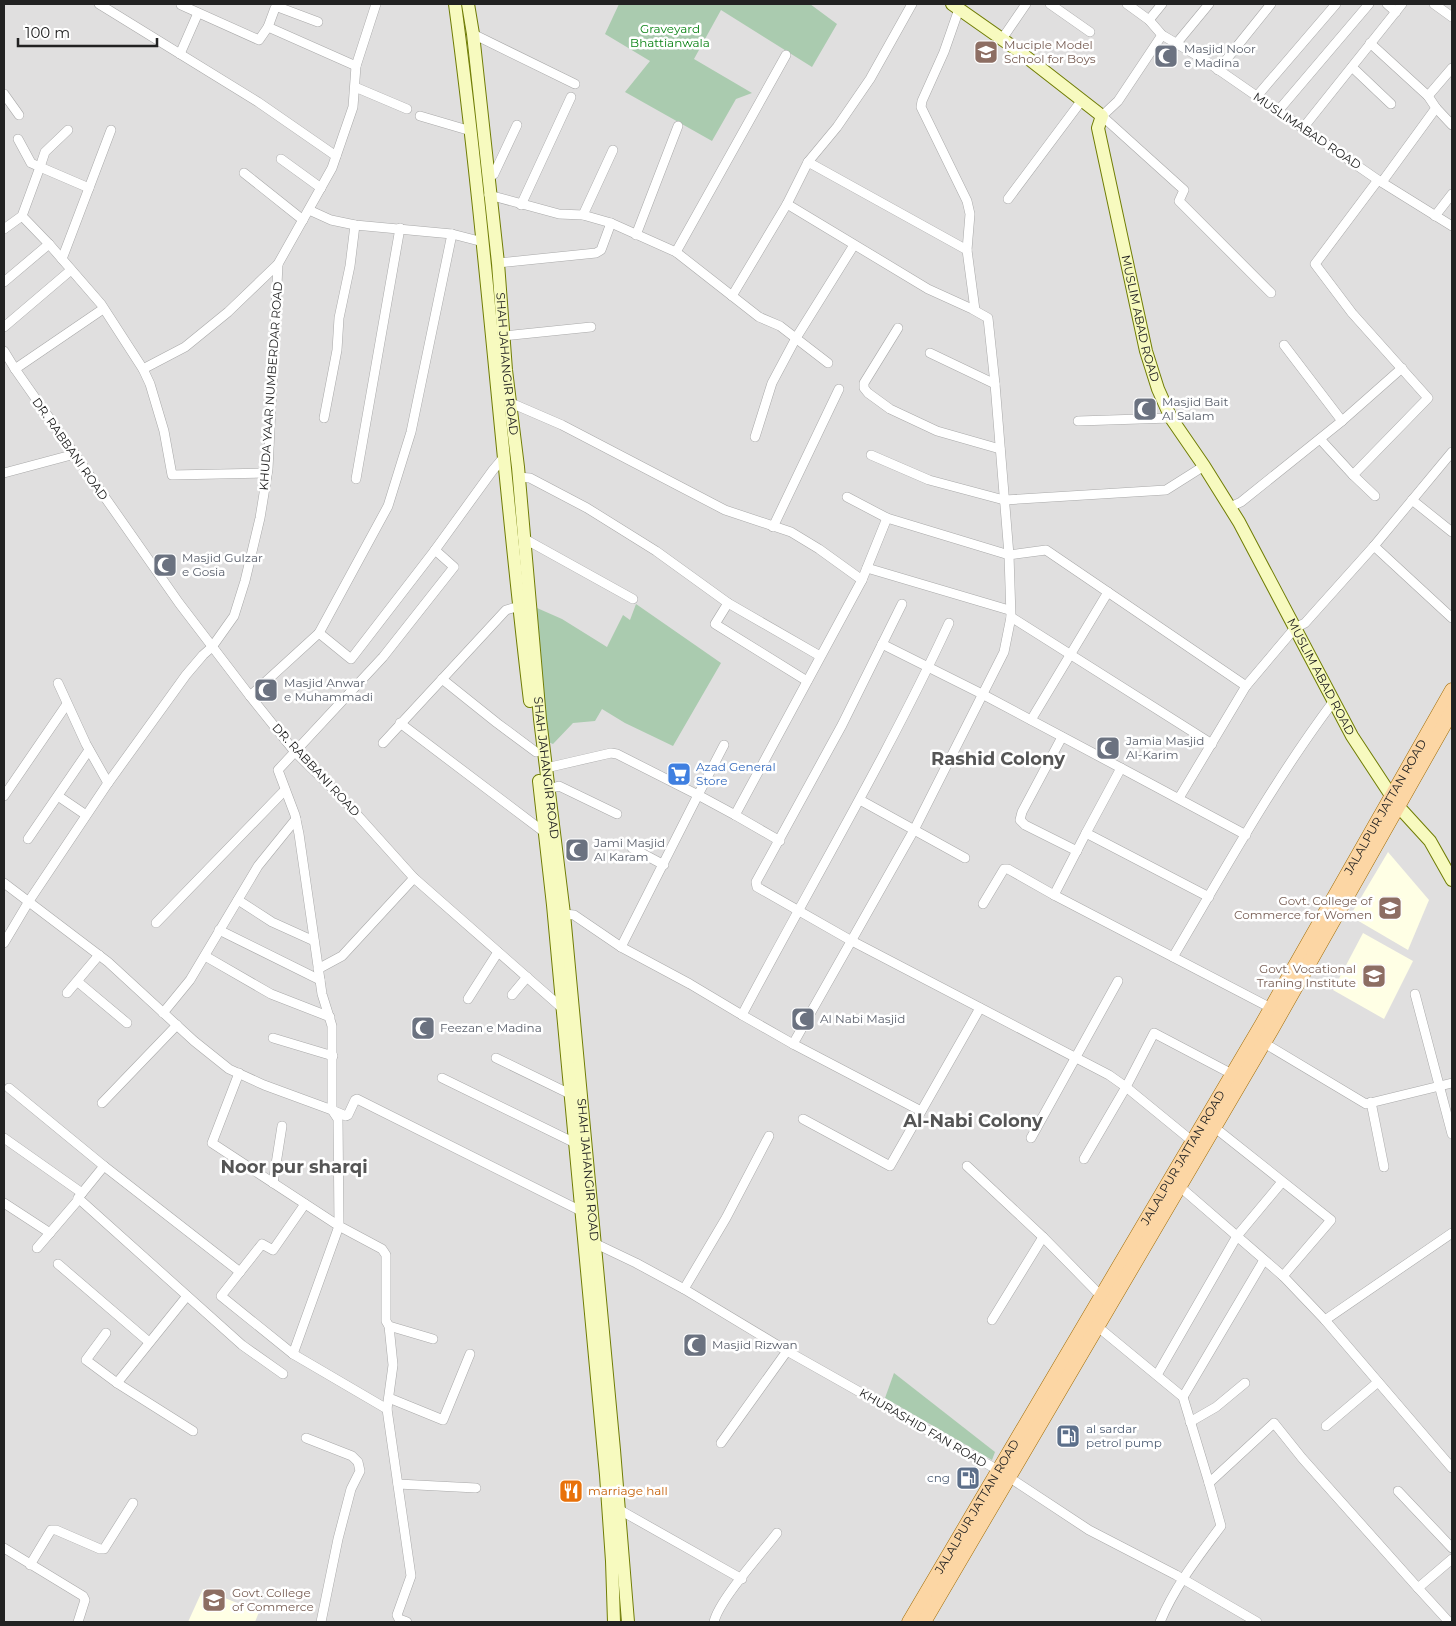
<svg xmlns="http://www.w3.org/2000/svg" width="1456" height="1626" font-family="Montserrat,sans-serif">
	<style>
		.residential { fill: #e0dfdf }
		.education { fill: #ffffe5 }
		.cemetery { fill: #aacbaf }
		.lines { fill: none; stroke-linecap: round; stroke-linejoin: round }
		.street-casing { stroke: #a9a9a9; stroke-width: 10 }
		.secondary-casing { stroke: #707d05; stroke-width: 14 }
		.primary-casing { stroke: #a06b00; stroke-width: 15 }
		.street { stroke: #fff; stroke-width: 9 }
		.secondary { stroke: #f7fabf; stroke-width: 12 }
		.primary { stroke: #fcd6a4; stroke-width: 14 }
		.labels { text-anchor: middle; stroke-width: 5; stroke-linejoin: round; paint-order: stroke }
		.park-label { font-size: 12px; fill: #0c8416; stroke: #fff }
		.education-label { font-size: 12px; fill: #785e54; stroke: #fff; text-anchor: start }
		.worship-label { font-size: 12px; fill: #5b616d; stroke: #fff; text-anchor: start }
		.street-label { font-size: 12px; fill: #222; stroke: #fff }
		.shop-label { font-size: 12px; fill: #366cbe; stroke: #fff; text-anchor: start }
		.service-label { font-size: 12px; fill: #4e5e75; stroke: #fff; text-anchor: start }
		.food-label { font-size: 12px; fill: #c56008; stroke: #fff; text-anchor: start }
		.district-label { font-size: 18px; font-weight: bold; fill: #555; stroke: #fff }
	</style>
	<rect width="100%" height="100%" fill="#f2efe9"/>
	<rect class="residential" x="4" y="4" width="1448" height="1618"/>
	<g class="education">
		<polygon points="1388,852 1429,900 1408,950 1350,916"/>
		<polygon points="1363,933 1413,961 1384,1019 1333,990"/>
		<polygon points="203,1589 259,1612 255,1622 188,1622"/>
	</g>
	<g class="cemetery">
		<polygon points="619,4 810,4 837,24 812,67 721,10 694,59 752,93 736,99 712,141 625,92 650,61 605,34"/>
		<polygon points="636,604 721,663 673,746 625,723 602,709 595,721 573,723 553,744 548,742 537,608 562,619 607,647 623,615 630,620"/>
		<polygon points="894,1373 995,1452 992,1460 885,1398"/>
	</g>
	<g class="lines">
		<g class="street-casing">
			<g id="street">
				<polyline points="99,4 258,102 336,156"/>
				<polyline points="1050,4 1090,32"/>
				<polyline points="1127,4 1149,20 1162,35 1203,59 1378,180 1452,226"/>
				<polyline points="1387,4 1396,12"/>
				<polyline points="1434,4 1452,17"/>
				<polyline points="181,5 259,40 268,27 275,8 278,7 318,22"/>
				<polyline points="959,9 944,52 922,101 921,107 967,201 970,214 967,250"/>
				<polyline points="1149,20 1162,4"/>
				<polyline points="268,27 356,66"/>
				<polyline points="473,34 575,84"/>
				<polyline points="1162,35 1118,101 1102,116 1184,190 1179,201 1271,293"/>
				<polyline points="1002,39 1026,4"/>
				<polyline points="1370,43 1428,96 1452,68"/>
				<polyline points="1176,44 1209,4"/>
				<polyline points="180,54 198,13"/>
				<polyline points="1352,67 1391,104"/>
				<polyline points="1218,70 1271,4"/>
				<polyline points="355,87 407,109"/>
				<polyline points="4,94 19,115"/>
				<polyline points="1257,96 1336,4"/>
				<polyline points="1428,96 1436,108 1452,125"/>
				<polyline points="1278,111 1369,4"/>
				<polyline points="420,116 471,131"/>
				<polyline points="1303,128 1402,4"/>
				<polyline points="68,130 45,152 40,167 89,188"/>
				<polyline points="281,159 321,188"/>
				<polyline points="808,162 837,127 870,79 912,4"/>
				<polyline points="244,173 303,220"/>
				<polyline points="489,178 494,174 517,125"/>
				<polyline points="1382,182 1436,108"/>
				<polyline points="489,195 559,214 583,215 611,223 676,252 759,317 780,326 828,363"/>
				<polyline points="1008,199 1082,100"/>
				<polyline points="787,204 808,162 967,250 975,310"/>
				<polyline points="521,205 571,97"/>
				<polyline points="309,210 331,220 355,225 452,234 483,242"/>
				<polyline points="583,215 613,150"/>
				<polyline points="22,216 49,244 101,304 143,369 150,384 164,431 172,475 267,473"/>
				<polyline points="1435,216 1452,194"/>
				<polyline points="4,229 22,216 40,167 31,163 18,139"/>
				<polyline points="636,235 678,126"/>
				<polyline points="676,252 786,55"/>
				<polyline points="62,259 111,130"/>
				<polyline points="498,263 596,253 601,250 611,223"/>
				<polyline points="4,282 49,244"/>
				<polyline points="732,296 787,204 928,289 972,309 988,318 995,384 1009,555 887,518 847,497"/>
				<polyline points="4,327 71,270"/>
				<polyline points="898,328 864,383 864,388 868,393 890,409 937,431 1000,449"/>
				<polyline points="503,336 591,327"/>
				<polyline points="1284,345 1342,421"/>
				<polyline points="4,351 15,369 179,603 250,696 295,752 343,799 414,878 562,1008"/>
				<polyline points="930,353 995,384"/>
				<polyline points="15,369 103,309"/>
				<polyline points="143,369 185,347 228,312 278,264 332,168 353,107 356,66 376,4"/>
				<polyline points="511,403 562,425 725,510 791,532 819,549 862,580 887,518"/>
				<polyline points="324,418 337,350 339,318 350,266 355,225"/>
				<polyline points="1078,421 1171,418"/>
				<polyline points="755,437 772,383 796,338 854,245"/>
				<polyline points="1320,439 1353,475 1428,398 1352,313 1315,264 1378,180"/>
				<polyline points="871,455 929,480 1004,500 1166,490 1204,466"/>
				<polyline points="4,473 75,454"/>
				<polyline points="1353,475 1375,496"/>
				<polyline points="518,477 530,478 587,508 656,551 728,603 820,656"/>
				<polyline points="356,479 400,228"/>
				<polyline points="1412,500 1452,532"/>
				<polyline points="1230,507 1241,502 1342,421 1402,368"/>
				<polyline points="773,527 839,389"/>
				<polyline points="523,538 633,599"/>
				<polyline points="1374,546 1452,618"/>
				<polyline points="867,568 1009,610"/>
				<polyline points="728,603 715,624 807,681"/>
				<polyline points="902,604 842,725 756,882 757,887 850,940 1109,1075 1126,1087 1192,1141"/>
				<polyline points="1011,617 1212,744"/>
				<polyline points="319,633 388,506 411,432 452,234"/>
				<polyline points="882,644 982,694 1121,768"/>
				<polyline points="442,679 497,723 536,752"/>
				<polyline points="58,683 86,744 108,783"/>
				<polyline points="1246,686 1295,628 1305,623 1374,546 1452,452"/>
				<polyline points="250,696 319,633 351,659 435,550"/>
				<polyline points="1031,720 1108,592"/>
				<polyline points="400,723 544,832"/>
				<polyline points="1062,737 1022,812 1020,820 1025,825 1077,851"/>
				<polyline points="383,743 506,610 520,606"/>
				<polyline points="546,768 611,753 617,754 698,795 724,745"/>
				<polyline points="549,789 559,786 617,814"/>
				<polyline points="4,796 67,704"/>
				<polyline points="58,796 86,815"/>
				<polyline points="860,800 965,858"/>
				<polyline points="28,839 89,750"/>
				<polyline points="780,841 735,815 862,580"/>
				<polyline points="632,848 664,865"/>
				<polyline points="4,883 108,962 194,1041 229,1069 264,1085 332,1110 346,1116 348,1115 355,1100 357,1099 581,1211"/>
				<polyline points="1054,895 1086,833"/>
				<polyline points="1209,897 1086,833 1121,768 1246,835"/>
				<polyline points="238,900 272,922 314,941"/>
				<polyline points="983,904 1004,869 1008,869 1054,895 1271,1008"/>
				<path d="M564,914L574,915L621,947L690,984L742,1015C811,884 887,757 949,623"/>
				<polyline points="156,923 285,790"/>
				<polyline points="219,930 320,980"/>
				<polyline points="4,943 29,901 108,783 186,675 203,655 212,647 234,616 245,581 260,518 268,469 278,264"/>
				<polyline points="621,947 698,795 735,815"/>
				<polyline points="205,956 271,994 330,1017"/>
				<path d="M1173,957C1224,871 1273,782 1333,702"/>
				<polyline points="318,969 342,956 414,878"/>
				<polyline points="78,982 127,1023"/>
				<polyline points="67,993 99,955"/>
				<polyline points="1415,994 1452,1134"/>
				<polyline points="512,995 527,977"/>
				<polyline points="468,999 498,952"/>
				<polyline points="163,1013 190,980 258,866 296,819"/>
				<polyline points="742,1015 793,1044 921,1111"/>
				<polyline points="273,1038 333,1056"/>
				<polyline points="1264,1043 1366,1104 1452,1083"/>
				<polyline points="793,1044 914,830 1004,652 1011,617 1009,555 1046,550 1246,686 1179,798"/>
				<polyline points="496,1058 570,1094"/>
				<polyline points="239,1073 212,1143 339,1226 293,1354"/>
				<polyline points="442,1078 575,1143"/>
				<polyline points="9,1088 104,1166 240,1272"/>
				<polyline points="1371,1102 1384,1167"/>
				<polyline points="102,1103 177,1025"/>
				<polyline points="803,1119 890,1166 980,1008"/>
				<polyline points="1214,1127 1331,1220 1283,1276"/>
				<polyline points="4,1138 82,1193"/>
				<polyline points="1031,1138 1118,981"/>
				<polyline points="1084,1159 1126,1087 1154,1033 1232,1074"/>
				<polyline points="104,1166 78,1198 242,1345 283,1374"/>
				<polyline points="967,1166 1043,1237 1102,1297"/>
				<polyline points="273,1183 282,1126"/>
				<polyline points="1179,1186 1283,1276 1325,1320 1452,1468"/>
				<polyline points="4,1203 50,1233"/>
				<polyline points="305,1204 273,1250 262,1244 221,1296 293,1354 387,1409"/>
				<polyline points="592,1242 636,1263 684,1289 787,1351 998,1470 1089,1530 1176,1575 1257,1622"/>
				<polyline points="37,1248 79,1199"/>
				<polyline points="58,1264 149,1342"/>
				<polyline points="684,1289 726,1218 769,1136"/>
				<polyline points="992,1320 1043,1237"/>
				<polyline points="1325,1320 1452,1233"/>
				<polyline points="389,1326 433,1339"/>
				<polyline points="1098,1327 1183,1397 1209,1483 1274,1423 1302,1458 1418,1588 1452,1559"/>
				<polyline points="106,1333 86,1360 117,1383 193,1431"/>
				<polyline points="1157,1375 1237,1236 1282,1182"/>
				<polyline points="117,1383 187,1296"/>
				<polyline points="1183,1397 1264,1260"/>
				<polyline points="389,1398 443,1420 470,1354"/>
				<polyline points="1190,1422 1216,1407 1245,1383"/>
				<polyline points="1326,1426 1378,1382"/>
				<polyline points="306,1438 352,1456 358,1462 360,1471 351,1489 338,1539 321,1622"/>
				<polyline points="721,1443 787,1351"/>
				<polyline points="398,1484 476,1488"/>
				<polyline points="1398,1491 1452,1548"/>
				<polyline points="615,1509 618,1509 742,1579"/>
				<polyline points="4,1548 83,1596 85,1600 78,1622"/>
				<polyline points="30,1565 51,1530 56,1530 100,1549 104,1549 133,1503"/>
				<polyline points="1418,1588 1449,1622"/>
				<polyline points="407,1622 399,1619 397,1615 411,1576 387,1409 393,1365 389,1326 386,1321 386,1255 382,1249 339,1226 338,1119 332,1110 332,1026 322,994 299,834 295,815 278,770 383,657 454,567 435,550 493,470 504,457"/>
				<path d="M714,1622C719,1600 761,1554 777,1533"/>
				<path d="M1160,1622C1175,1586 1198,1557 1221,1526L1209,1483"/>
			</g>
		</g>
		<g class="secondary-casing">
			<g id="secondary">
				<path d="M455,4C486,236 502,469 530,701"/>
				<path id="s1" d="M468,4L473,34L498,263L506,370L518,467L540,719L564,914L614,1450L628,1622"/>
				<path id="s2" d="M952,4L1016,49L1102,116L1098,128L1146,351L1158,389L1171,418L1204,466L1239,522L1352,736L1398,806L1430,841L1452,880"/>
				<polyline points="539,781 553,905 606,1475 612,1561 614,1622"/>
			</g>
		</g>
		<g class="primary-casing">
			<g id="primary">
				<path id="s3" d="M909,1622L1262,1024L1452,690"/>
				<polyline points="924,1622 1272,1029 1452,711"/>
			</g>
		</g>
		<use href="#street" class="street"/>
		<use href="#secondary" class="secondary"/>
		<use href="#primary" class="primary"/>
	</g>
	<defs>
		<g id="school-square" transform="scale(1.25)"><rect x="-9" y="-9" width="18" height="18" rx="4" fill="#8d6e63" stroke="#fff"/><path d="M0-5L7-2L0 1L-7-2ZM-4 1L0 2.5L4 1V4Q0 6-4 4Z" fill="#fff"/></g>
		<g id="mosque-square" transform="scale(1.25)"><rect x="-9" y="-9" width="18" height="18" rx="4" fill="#6b7280" stroke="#fff"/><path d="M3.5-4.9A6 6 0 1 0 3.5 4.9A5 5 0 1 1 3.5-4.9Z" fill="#fff"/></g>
		<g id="supermarket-square" transform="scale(1.25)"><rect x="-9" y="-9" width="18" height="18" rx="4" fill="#3f7fe0" stroke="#fff"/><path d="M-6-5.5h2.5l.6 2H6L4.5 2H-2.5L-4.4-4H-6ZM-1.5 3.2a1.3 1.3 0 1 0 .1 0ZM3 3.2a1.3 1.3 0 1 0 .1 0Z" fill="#fff"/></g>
		<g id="university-square" transform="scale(1.25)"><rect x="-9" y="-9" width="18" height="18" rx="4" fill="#8d6e63" stroke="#fff"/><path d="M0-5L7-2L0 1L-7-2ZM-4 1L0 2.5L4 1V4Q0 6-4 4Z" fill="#fff"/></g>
		<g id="fuel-square" transform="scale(1.25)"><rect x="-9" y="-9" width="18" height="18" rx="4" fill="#5c6f8a" stroke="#fff"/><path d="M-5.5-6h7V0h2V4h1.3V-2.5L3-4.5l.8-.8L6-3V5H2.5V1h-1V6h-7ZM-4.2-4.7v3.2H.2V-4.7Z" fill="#fff"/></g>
		<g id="restaurant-square" transform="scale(1.25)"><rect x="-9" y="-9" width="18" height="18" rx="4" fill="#e8710a" stroke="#fff"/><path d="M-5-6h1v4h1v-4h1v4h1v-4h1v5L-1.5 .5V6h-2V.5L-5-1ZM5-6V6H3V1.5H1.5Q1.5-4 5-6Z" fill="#fff"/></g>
	</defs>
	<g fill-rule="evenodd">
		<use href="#school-square" x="986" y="52"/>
		<use href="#mosque-square" x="1166" y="56"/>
		<use href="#mosque-square" x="1145" y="409"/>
		<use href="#mosque-square" x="165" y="565"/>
		<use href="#mosque-square" x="266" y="690"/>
		<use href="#mosque-square" x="1108" y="748"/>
		<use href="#supermarket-square" x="679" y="774"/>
		<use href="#mosque-square" x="577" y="850"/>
		<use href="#university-square" x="1390" y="908"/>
		<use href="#university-square" x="1374" y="976"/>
		<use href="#mosque-square" x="803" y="1019"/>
		<use href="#mosque-square" x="423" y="1028"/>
		<use href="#mosque-square" x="695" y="1345"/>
		<use href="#fuel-square" x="1068" y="1436"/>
		<use href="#fuel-square" x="968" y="1478"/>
		<use href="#restaurant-square" x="571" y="1491"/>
		<use href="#university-square" x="214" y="1600"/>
	</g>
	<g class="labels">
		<g class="park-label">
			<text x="670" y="33">Graveyard<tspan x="670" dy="14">Bhattianwala</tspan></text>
		</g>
		<g class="education-label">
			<text x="1004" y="49">Muciple Model<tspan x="1004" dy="14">School for Boys</tspan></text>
			<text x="1372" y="905" text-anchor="end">Govt. College of<tspan x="1372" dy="14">Commerce for Women</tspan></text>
			<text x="1356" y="973" text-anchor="end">Govt. Vocational<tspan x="1356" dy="14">Traning Institute</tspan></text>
			<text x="232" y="1597">Govt. College<tspan x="232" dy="14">of Commerce</tspan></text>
		</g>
		<g class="worship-label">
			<text x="1184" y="53">Masjid Noor<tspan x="1184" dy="14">e Madina</tspan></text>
			<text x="1162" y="406">Masjid Bait<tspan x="1162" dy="14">Al Salam</tspan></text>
			<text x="182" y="562">Masjid Gulzar<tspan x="182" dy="14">e Gosia</tspan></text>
			<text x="284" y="687">Masjid Anwar<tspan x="284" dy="14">e Muhammadi</tspan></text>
			<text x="1126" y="745">Jamia Masjid<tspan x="1126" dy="14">Al-Karim</tspan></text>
			<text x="594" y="847">Jami Masjid<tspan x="594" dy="14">Al Karam</tspan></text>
			<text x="820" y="1023">Al Nabi Masjid</text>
			<text x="440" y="1032">Feezan e Madina</text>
			<text x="712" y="1349">Masjid Rizwan</text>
		</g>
		<g class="street-label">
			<text transform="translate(1307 131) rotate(34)" y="4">MUSLIMABAD ROAD</text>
			<text dy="4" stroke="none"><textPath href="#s2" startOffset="395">MUSLIM ABAD ROAD</textPath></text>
			<text dy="4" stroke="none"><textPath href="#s1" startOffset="362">SHAH JAHANGIR ROAD</textPath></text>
			<text transform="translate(271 386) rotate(-86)" y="4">KHUDA YAAR NUMBERDAR ROAD</text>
			<text transform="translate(70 449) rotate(55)" y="4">DR. RABBANI ROAD</text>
			<text dy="4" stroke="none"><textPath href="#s2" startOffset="799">MUSLIM ABAD ROAD</textPath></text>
			<text dy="4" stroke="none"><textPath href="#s1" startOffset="768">SHAH JAHANGIR ROAD</textPath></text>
			<text transform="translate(316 770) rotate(47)" y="4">DR. RABBANI ROAD</text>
			<text dy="4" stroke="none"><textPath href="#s3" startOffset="944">JALALPUR JATTAN ROAD</textPath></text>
			<text dy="4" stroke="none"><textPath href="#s3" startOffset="539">JALALPUR JATTAN ROAD</textPath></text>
			<text dy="4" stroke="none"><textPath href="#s1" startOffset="1172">SHAH JAHANGIR ROAD</textPath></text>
			<text transform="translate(923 1428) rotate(30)" y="4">KHURASHID FAN ROAD</text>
			<text dy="4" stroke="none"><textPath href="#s3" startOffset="134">JALALPUR JATTAN ROAD</textPath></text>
		</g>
		<g class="shop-label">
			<text x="696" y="771">Azad General<tspan x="696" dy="14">Store</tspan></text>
		</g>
		<g class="service-label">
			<text x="1086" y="1433">al sardar<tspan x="1086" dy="14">petrol pump</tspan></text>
			<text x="950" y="1482" text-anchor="end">cng</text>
		</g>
		<g class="food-label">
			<text x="588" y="1495">marriage hall</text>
		</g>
		<g class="district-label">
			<text x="998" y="765">Rashid Colony</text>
			<text x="973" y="1127">Al-Nabi Colony</text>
			<text x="294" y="1173">Noor pur sharqi</text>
		</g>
	</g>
	<rect width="1456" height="1626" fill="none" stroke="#222222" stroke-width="10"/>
	<path d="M18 38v8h139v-8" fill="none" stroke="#222222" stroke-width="2.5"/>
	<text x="25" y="38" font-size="15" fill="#222222" stroke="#ffffff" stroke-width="4" paint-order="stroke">100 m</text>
</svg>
